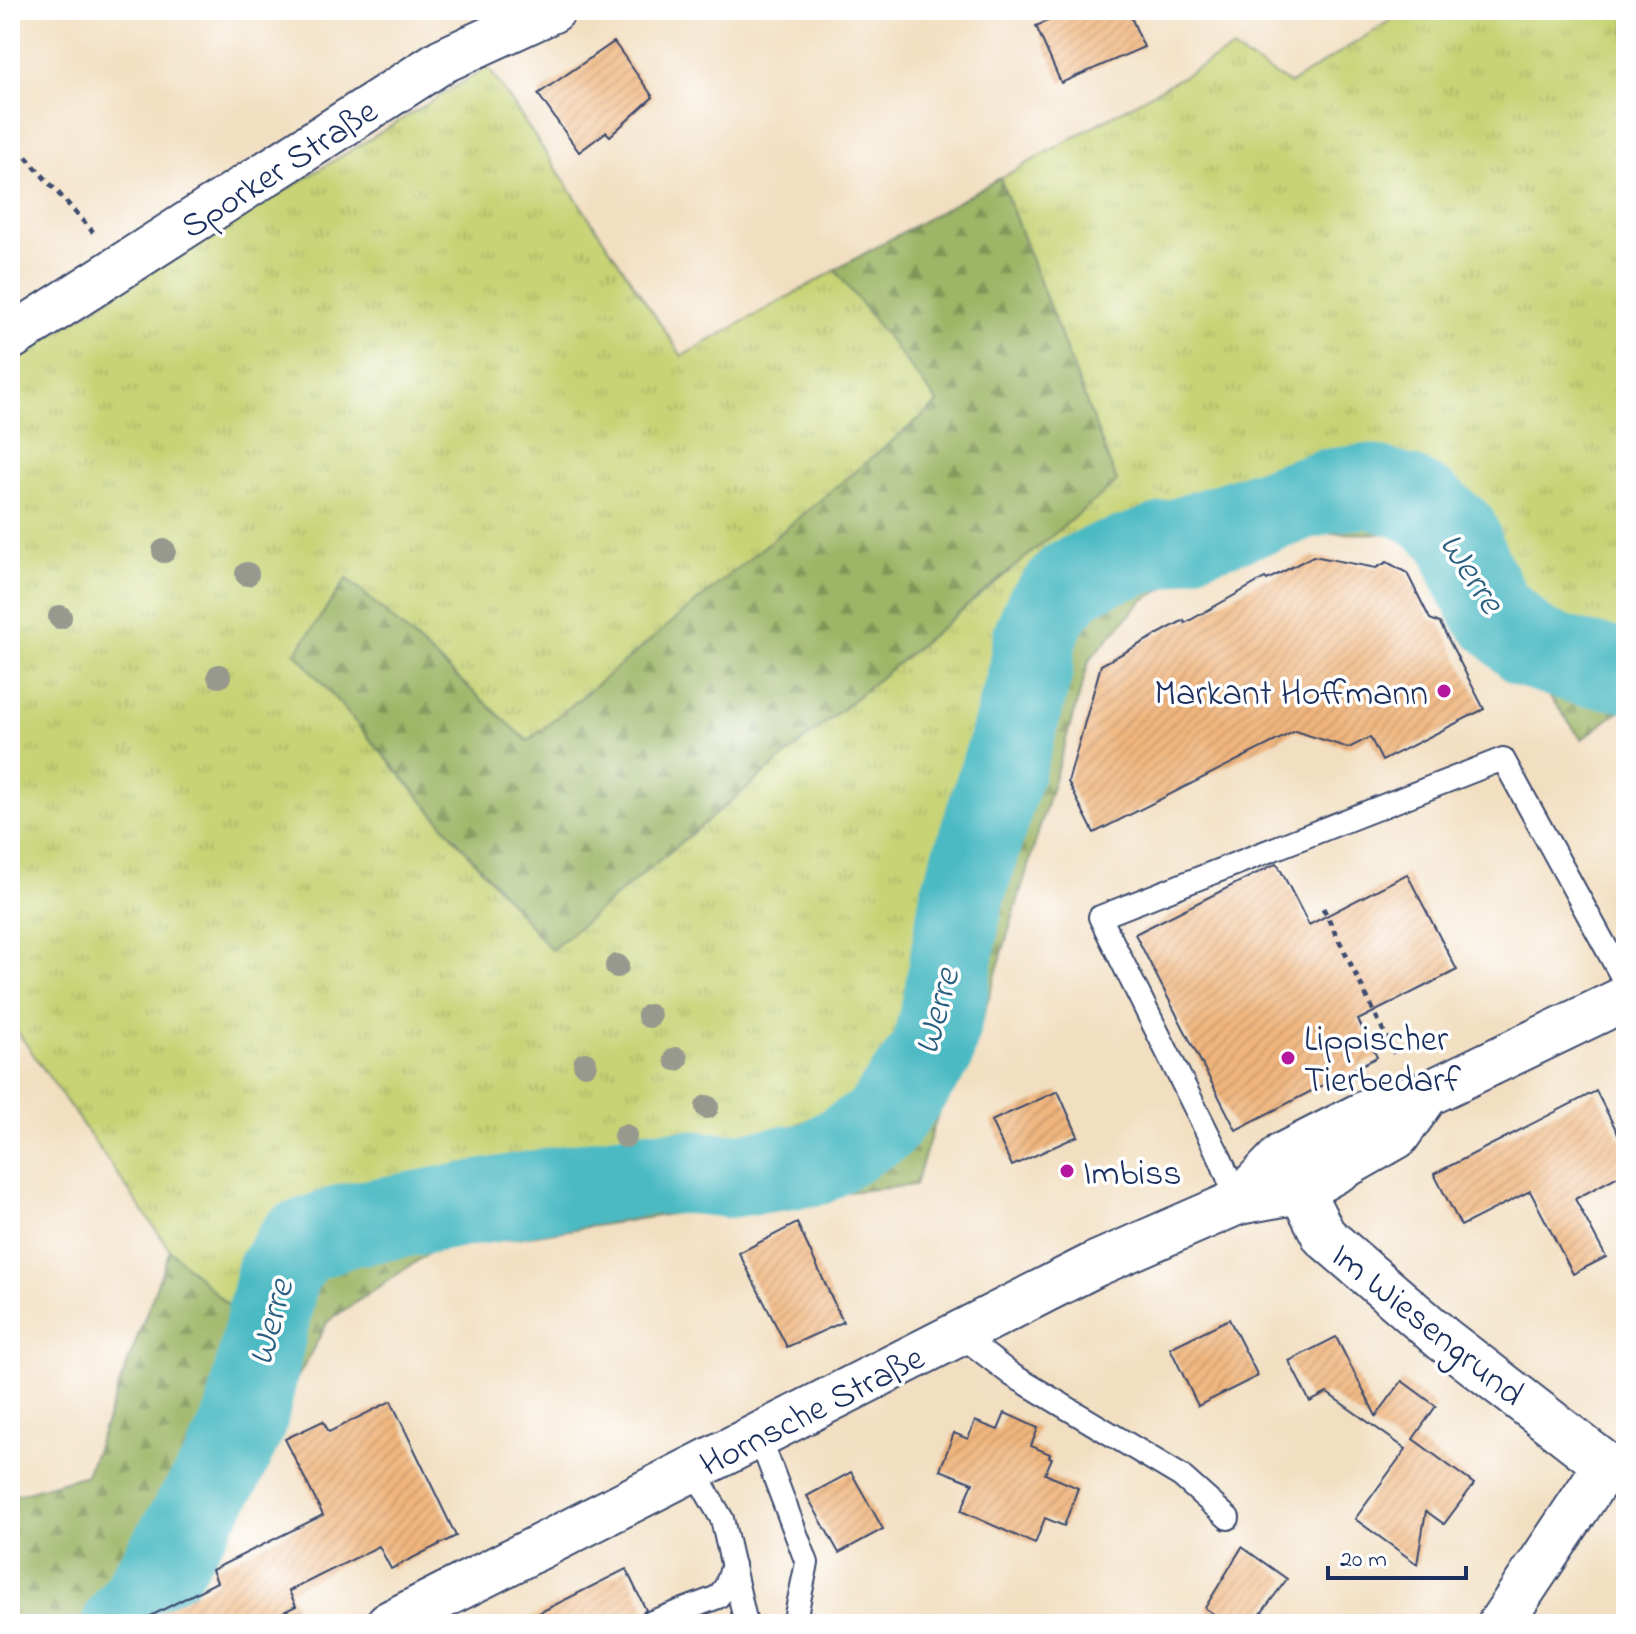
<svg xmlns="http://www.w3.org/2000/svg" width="1636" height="1634" font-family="'Indie Flower',sans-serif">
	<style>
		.grass { fill: url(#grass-tufts); stroke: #71816a; stroke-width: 2 }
		.forest { fill: url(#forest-firs); stroke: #5c7262; stroke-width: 2 }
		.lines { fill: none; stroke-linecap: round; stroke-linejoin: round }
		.river { stroke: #4cbac3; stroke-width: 84 }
		.building { fill: url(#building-hatch) }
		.lane-casing { stroke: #3b496d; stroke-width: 26 }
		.street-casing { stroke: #3b496d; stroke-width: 48 }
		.secondary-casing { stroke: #3b496d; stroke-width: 48 }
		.path { stroke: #3b496d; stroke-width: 5; stroke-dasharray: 6 6; stroke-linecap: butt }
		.lane { stroke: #fff; stroke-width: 22 }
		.street { stroke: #fff; stroke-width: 44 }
		.secondary { stroke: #fff; stroke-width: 44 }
		.tree { fill: #98998e }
		.poi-dot { fill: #b5179e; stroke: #fff; stroke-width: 3 }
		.labels { text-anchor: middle; stroke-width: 7; stroke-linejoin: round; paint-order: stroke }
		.street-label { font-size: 36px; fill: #1b2f5e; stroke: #fff }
		.poi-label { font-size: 36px; fill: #1b2f5e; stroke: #fff; text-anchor: start }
		.water-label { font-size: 38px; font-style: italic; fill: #2c6081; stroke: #fff }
	</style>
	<defs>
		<pattern id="grass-tufts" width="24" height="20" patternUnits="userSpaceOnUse" patternTransform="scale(2)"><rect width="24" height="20" fill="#c7d375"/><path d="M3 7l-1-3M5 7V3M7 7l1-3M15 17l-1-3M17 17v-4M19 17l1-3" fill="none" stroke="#aab568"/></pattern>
		<pattern id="forest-firs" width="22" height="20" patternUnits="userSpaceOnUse" patternTransform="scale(2)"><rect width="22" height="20" fill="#9db566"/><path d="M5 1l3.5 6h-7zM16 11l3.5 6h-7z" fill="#7f9457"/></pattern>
		<pattern id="building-hatch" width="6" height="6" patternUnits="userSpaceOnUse" patternTransform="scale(2)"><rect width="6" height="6" fill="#f0b57d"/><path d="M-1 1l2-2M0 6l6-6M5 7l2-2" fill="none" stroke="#cd9c6e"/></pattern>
	</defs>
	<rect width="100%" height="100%" fill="#fff"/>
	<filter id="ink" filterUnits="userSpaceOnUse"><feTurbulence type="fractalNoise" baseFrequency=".0125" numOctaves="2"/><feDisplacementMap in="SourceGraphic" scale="16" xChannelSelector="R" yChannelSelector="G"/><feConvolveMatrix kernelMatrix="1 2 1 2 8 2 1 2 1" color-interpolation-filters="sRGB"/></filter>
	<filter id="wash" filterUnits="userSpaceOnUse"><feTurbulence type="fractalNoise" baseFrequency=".006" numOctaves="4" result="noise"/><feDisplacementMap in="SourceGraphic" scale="32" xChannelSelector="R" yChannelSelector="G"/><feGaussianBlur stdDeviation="1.8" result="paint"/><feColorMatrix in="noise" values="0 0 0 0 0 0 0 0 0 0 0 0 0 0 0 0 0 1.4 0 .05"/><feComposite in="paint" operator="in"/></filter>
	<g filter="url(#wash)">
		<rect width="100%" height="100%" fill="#f2dfc1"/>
		<polygon class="grass" points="1407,10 1626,10 1626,649 1534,605 1477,514 1168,520 985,817 942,974 891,1071 863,1097 730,1153 672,1163 219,1320 10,1021 10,362 128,286 488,67 682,356 1232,49 1290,84"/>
		<g class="forest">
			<polygon points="1000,178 1117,482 551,950 296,653 347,578 528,741 938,403 835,270"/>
			<polygon points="1372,467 1433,474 1477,514 1534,605 1626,649 1626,706 1582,739 1497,627 1399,534 1263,532 1142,601 1090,659 981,1024 938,1114 915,1185 748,1202 432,1251 328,1321 258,1451 139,1624 10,1624 10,1497 86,1475 170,1250 230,1307 338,1215 730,1153 862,1097 891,1071 942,974 985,817 1070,601 1168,520"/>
		</g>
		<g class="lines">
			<polyline class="river" points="124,1624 135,1610 221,1470 246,1418 278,1273 298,1243 348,1225 647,1173 690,1172 729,1176 814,1164 880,1124 932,1052 945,999 961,901 1012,738 1031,670 1034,639 1046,611 1072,579 1103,565 1326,491 1368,486 1406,497 1425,507 1457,533 1470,569 1490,608 1530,647 1584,664 1626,670"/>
		</g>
		<g id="blocks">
			<g class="building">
				<polygon points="1073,10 1128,10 1144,47 1061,83 1036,26"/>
				<polygon points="614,42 653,97 610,136 606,132 579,152 538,94"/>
				<polygon points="1313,556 1376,568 1387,562 1407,573 1430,619 1440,623 1484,709 1382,761 1370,737 1349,748 1295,731 1094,833 1068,782 1101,665 1184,620 1185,623 1265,578 1267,580"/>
				<polygon points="1277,863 1309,925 1407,874 1457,970 1358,1020 1377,1057 1236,1130 1135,934"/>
				<polygon points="1058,1091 1078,1136 1012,1166 991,1121"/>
				<polygon points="1596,1091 1626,1149 1626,1172 1575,1199 1606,1257 1573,1274 1530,1191 1461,1226 1434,1174"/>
				<polygon points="797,1223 843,1322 787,1347 739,1253"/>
				<polygon points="1229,1319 1258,1376 1198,1406 1170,1348"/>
				<polygon points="1336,1337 1376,1416 1402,1381 1436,1406 1413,1439 1474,1484 1444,1524 1426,1511 1417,1564 1355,1519 1406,1449 1327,1393 1310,1402 1289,1361"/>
				<polygon points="391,1401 456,1536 391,1569 379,1546 289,1591 296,1606 259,1624 135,1624 217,1582 212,1570 323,1515 285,1439 323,1421 329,1432"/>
				<polygon points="1005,1413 1038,1428 1031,1446 1050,1454 1049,1457 1052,1458 1045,1474 1078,1488 1064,1526 1045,1518 1035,1544 961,1511 973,1483 940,1470 954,1433 968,1439 975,1421 998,1430"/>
				<polygon points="851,1472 883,1529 839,1553 807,1496"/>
				<polygon points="1242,1547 1287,1579 1253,1624 1228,1624 1205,1608"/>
				<polygon points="626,1569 646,1610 641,1614 638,1624 517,1624"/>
			</g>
		</g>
	</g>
	<g filter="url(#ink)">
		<use href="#blocks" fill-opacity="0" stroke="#3b496d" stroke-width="2"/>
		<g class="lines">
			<g class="lane-casing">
				<g id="lane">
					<polyline points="1238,1202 1221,1160 1100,917 1503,759 1626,984"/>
					<polyline points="959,1334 1012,1375 1181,1476 1228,1518"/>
					<polyline points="759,1436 807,1563 794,1624"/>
					<polyline points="693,1469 722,1519 746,1624"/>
					<polyline points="652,1622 718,1597 726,1586 733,1565"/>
				</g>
			</g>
			<g class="street-casing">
				<g id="street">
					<polyline points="10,338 442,61 553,10"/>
					<polyline points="1284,1157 1324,1236 1443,1339 1606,1465 1500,1624"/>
				</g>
			</g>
			<g class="secondary-casing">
				<g id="secondary">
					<polyline points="1238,1202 1283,1155 1381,1105 1427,1094 1626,998"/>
					<polyline points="388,1624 1096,1264 1238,1202 1300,1191 1397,1136 1427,1094"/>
				</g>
			</g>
			<g class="path">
				<polyline points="10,139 93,232"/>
				<polyline points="1323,908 1395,1054"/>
			</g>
			<use href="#lane" class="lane"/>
			<use href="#street" class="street"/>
			<use href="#secondary" class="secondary"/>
		</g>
		<g class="tree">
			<circle cx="164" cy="551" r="12"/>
			<circle cx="247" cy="574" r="12"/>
			<circle cx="60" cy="617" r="12"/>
			<circle cx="219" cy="676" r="12"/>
			<circle cx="617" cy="966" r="12"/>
			<circle cx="649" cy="1016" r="12"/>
			<circle cx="676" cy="1059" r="12"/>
			<circle cx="585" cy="1064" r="12"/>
			<circle cx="707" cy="1107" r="12"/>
			<circle cx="625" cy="1136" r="12"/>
		</g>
	</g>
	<g class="poi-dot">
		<circle cx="1444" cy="691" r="8"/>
		<circle cx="1288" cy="1058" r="8"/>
		<circle cx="1067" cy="1171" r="8"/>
	</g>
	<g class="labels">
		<g class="street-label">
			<text transform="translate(278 167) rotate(-33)" y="13">Sporker Straße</text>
			<text transform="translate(1429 1323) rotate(39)" y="13">Im Wiesengrund</text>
			<text transform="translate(811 1409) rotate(-27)" y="13">Hornsche Straße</text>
		</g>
		<g class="poi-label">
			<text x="1428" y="704" text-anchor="end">Markant Hoffmann</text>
			<text x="1304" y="1050">Lippischer<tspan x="1304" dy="41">Tierbedarf</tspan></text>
			<text x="1083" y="1184">Imbiss</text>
		</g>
		<g class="water-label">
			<text transform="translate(1473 572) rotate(57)" y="13">Werre</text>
			<text transform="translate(935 1011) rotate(-75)" y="13">Werre</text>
			<text transform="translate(269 1322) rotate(-75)" y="13">Werre</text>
		</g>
	</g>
	<rect width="1636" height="1634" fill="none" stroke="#fff" stroke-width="40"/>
	<path d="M1328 1566v12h138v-12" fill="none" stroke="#1b2f5e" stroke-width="4"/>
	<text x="1340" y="1566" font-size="24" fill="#1b2f5e" stroke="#ffffff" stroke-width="6" paint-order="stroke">20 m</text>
</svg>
